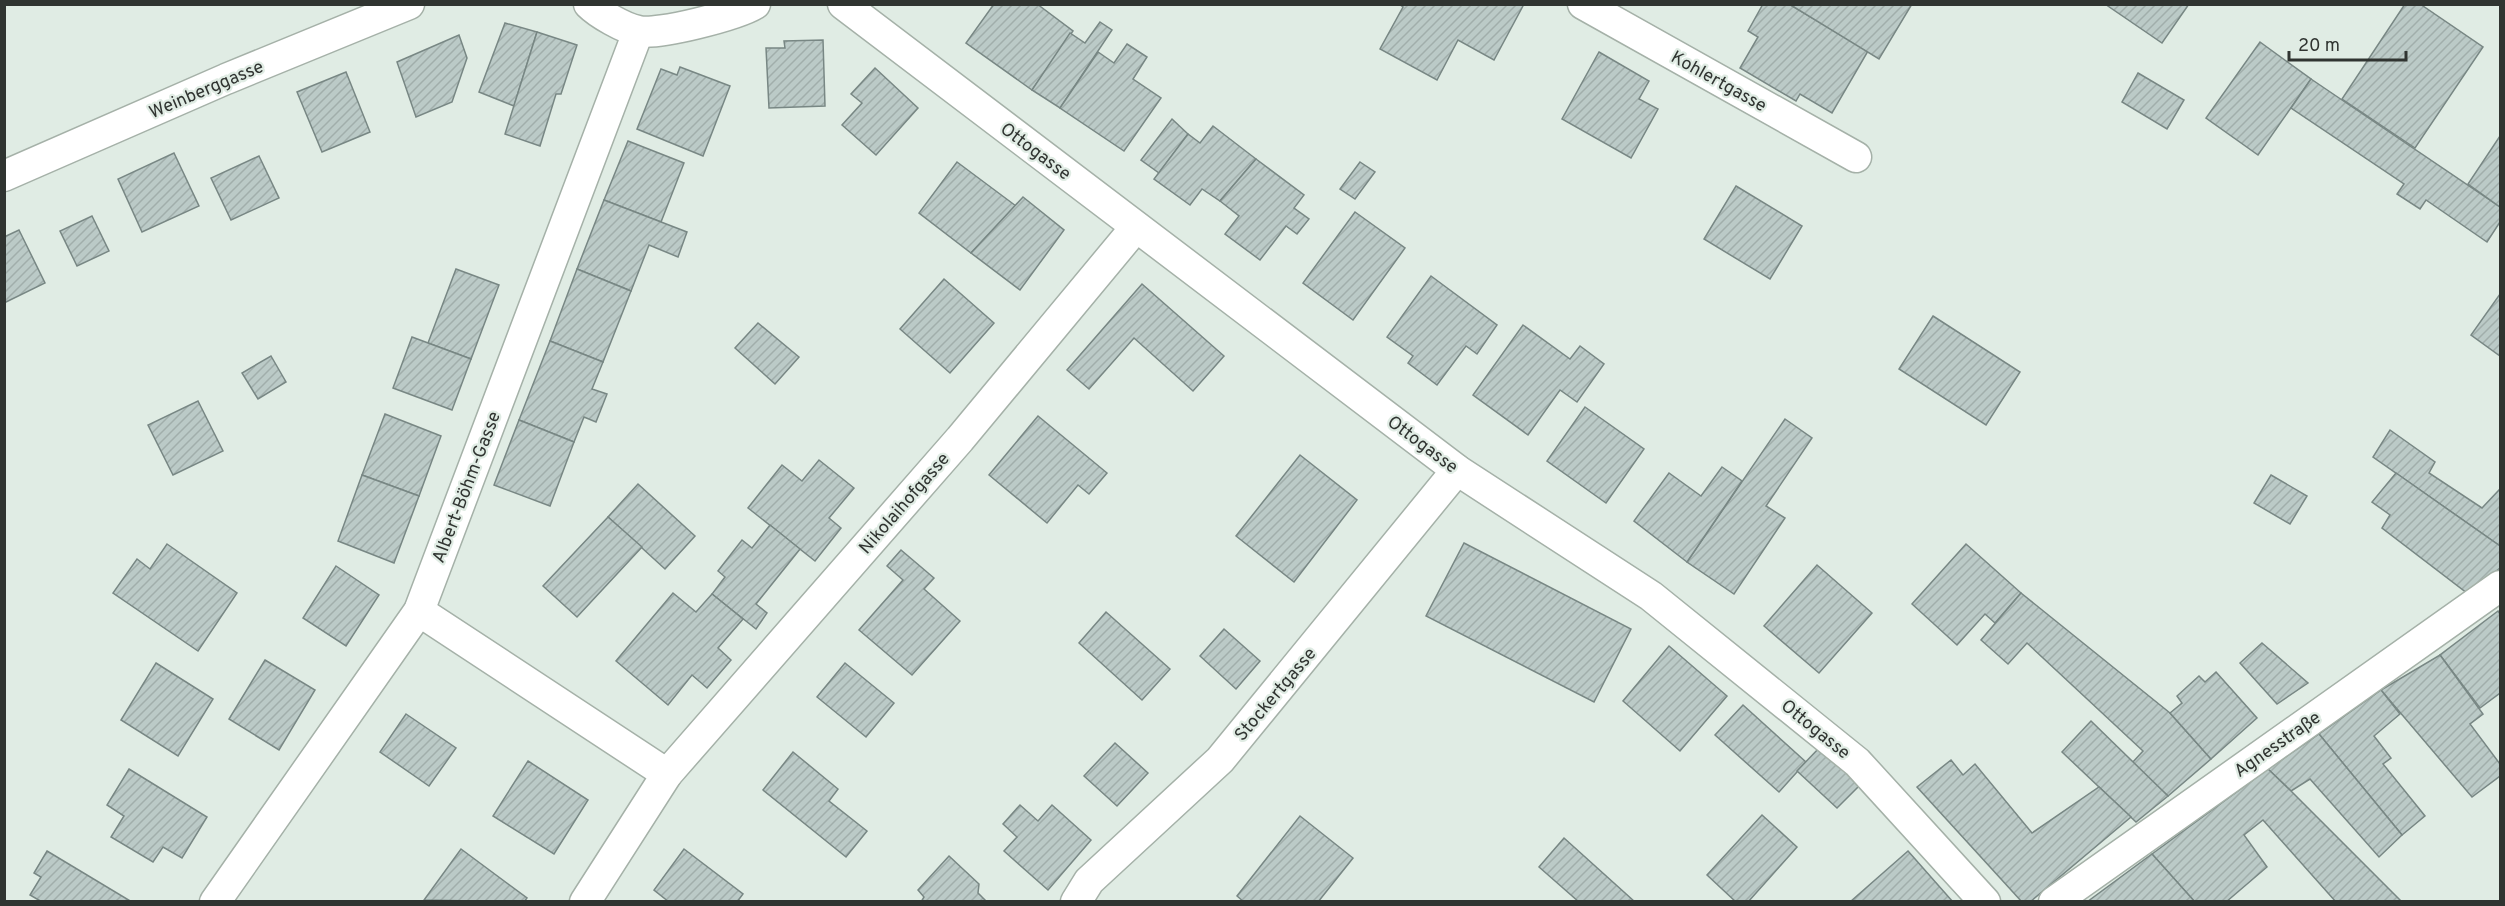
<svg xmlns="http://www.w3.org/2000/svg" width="2505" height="906" font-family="Overpass,sans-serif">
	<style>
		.building { fill: url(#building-hatch); stroke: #788784; stroke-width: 1.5 }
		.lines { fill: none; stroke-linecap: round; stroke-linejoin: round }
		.minor-casing { stroke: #a5b1a8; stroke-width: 33 }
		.minor { stroke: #fff; stroke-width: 30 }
		.labels { text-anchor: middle; stroke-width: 4.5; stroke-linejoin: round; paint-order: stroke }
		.street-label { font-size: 18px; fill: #303431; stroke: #e0ece4 }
	</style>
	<defs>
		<pattern id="building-hatch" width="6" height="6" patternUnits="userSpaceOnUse" patternTransform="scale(1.5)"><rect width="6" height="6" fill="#bbcac7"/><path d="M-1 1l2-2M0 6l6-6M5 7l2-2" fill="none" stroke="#a1aeab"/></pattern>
	</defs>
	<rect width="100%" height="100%" fill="#e0ece4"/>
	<g class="building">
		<polygon points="994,4 1037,4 1073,31 1032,90 966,43"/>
		<polygon points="1399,4 1524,4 1494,60 1458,40 1437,80 1380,49 1403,7"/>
		<polygon points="1763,4 1789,4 1868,51 1832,113 1800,94 1796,101 1740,68 1758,37 1748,31"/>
		<polygon points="1789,4 1912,4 1879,59"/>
		<polygon points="2105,4 2189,4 2162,43"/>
		<polygon points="2405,4 2420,4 2483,47 2415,148 2342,99"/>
		<polygon points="1100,22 1112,30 1060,108 1032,90 1070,33 1085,43"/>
		<polygon points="505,23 537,32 514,106 479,92"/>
		<polygon points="537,32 577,45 561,94 556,94 540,146 505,134"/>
		<polygon points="459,35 467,58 452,102 416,117 397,62"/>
		<polygon points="823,40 825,106 769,108 766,48 785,48 784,41"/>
		<polygon points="2260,42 2311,79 2258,155 2206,118"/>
		<polygon points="1127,44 1147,57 1133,79 1161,98 1124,151 1060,108 1098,52 1114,63"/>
		<polygon points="1599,52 1649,81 1639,99 1658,109 1631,158 1562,119"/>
		<polygon points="680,67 730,86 703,156 637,129 661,69 677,75"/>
		<polygon points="875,68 918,108 876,155 842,125 862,103 851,94"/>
		<polygon points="346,72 370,132 322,152 297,92"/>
		<polygon points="2138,73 2184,100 2167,129 2122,102"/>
		<polygon points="2311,79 2500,207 2500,222 2487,242 2426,200 2420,209 2397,194 2404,184 2291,108"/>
		<polygon points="1172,119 1188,134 1159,173 1141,160"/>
		<polygon points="1213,126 1256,159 1220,201 1202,189 1190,205 1154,179 1188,134 1200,143"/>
		<polygon points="2500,136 2500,207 2468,184"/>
		<polygon points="628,141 684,163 661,222 604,200"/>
		<polygon points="174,153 199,206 142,232 118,179"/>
		<polygon points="259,156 279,198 231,220 211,178"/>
		<polygon points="1256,159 1304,195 1294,208 1309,219 1297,234 1286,226 1260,260 1225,234 1239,216 1220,201"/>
		<polygon points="957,162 1016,206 971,253 919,213"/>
		<polygon points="1360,162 1375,172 1355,199 1340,189"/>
		<polygon points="1736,186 1802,226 1770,279 1704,239"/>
		<polygon points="1023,197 1064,230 1020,290 971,253"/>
		<polygon points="604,200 687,232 678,257 649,245 631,291 577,269"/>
		<polygon points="1355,212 1405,248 1353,320 1303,283"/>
		<polygon points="92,216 109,251 77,266 60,231"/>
		<polygon points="19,230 45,283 4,303 4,237"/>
		<polygon points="456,269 499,285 471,359 428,343"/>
		<polygon points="577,269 631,291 603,362 550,341"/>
		<polygon points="1431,276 1497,325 1477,354 1466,346 1437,385 1408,363 1413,356 1387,337"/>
		<polygon points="944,279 994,323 950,373 900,329"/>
		<polygon points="1142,284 1224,356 1193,391 1134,338 1089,389 1067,370"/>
		<polygon points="2500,294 2500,356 2471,335"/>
		<polygon points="1933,316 2020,372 1986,425 1899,369"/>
		<polygon points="758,323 799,357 775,384 735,348"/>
		<polygon points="1523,325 1570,359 1580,346 1604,364 1577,402 1560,390 1528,435 1473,395"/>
		<polygon points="412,337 471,359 452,410 393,388"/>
		<polygon points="550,341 603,362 592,389 607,394 596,422 584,417 574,442 519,420"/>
		<polygon points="271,356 286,382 258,399 242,373"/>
		<polygon points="198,401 223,451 173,475 148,425"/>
		<polygon points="1585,407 1644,449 1606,503 1547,461"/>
		<polygon points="385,414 441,436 419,496 362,475"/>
		<polygon points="1038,416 1107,473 1089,494 1078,485 1047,523 989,475"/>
		<polygon points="1785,419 1812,438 1766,506 1785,518 1734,594 1687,562"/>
		<polygon points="519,420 574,442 550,506 494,485"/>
		<polygon points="2390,430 2435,462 2429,473 2482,508 2500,489 2500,546 2373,457"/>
		<polygon points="1300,455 1357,500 1294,582 1236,536"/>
		<polygon points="819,460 854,488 829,518 841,528 815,561 748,508 782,465 802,481"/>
		<polygon points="1722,467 1742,481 1687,562 1634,521 1669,473 1701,496"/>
		<polygon points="2396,473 2500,546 2500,568 2467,593 2382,528 2390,515 2372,502"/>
		<polygon points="362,475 419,496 394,563 338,541"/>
		<polygon points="2271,475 2307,496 2290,524 2254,503"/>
		<polygon points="638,484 695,536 665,569 608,517"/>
		<polygon points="608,517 642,547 577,617 543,586"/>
		<polygon points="770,525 800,549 756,604 767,613 756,629 712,594 725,577 718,571 742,540 752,548"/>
		<polygon points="1464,543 1631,629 1594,702 1426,616"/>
		<polygon points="167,544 237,593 198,651 113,593 137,559 150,569"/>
		<polygon points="1966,544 2021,593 1995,623 1985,614 1957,645 1912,604"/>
		<polygon points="901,550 934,578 924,589 960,621 912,675 859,630 903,580 887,566"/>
		<polygon points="1817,565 1872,613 1819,673 1764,626"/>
		<polygon points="336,566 379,595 346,646 303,618"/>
		<polygon points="673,593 696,612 712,594 743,619 718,648 731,660 707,688 692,675 668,705 616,661"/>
		<polygon points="2021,593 2170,713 2211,759 2168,796 2132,763 2143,751 2027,643 2008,664 1981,640"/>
		<polygon points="2498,611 2500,614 2500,693 2480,708 2440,655"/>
		<polygon points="1106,612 1170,669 1142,700 1079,643"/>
		<polygon points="1224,629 1260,661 1236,689 1200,656"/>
		<polygon points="2262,643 2308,683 2277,704 2240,663"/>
		<polygon points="1669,646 1727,696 1680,751 1623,701"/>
		<polygon points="2440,655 2483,714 2470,724 2500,764 2500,776 2472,797 2381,690"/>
		<polygon points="265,660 315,690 279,750 229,719"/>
		<polygon points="156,663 213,699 178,756 121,720"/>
		<polygon points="845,663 894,703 866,737 817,697"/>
		<polygon points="2216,672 2257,718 2211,759 2170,713 2182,703 2177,696 2199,676 2205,682"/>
		<polygon points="2381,690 2400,714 2374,736 2391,758 2383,764 2425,816 2402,835 2319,734"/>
		<polygon points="1743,705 1806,762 1779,792 1715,735"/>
		<polygon points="406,714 456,748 429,786 380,752"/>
		<polygon points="2091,721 2168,796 2136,822 2062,752"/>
		<polygon points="2319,734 2402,835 2379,857 2310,779 2291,791 2268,769"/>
		<polygon points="1115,743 1148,773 1117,806 1084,776"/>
		<polygon points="1820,747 1860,785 1837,808 1797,771"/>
		<polygon points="793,752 838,789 829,801 867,831 846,857 763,790"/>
		<polygon points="1951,760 1963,775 1975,764 2032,833 2099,787 2131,817 2030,902 2022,902 1917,787"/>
		<polygon points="528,761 588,800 554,854 493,816"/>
		<polygon points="129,769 207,817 182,858 163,847 153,862 111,837 124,816 107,805"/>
		<polygon points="2268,769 2291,791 2402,902 2336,902 2263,820 2244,835 2267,867 2226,902 2195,902 2152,854"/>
		<polygon points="1020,805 1038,821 1052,805 1091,840 1048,890 1004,851 1017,837 1003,824"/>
		<polygon points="1762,815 1797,847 1748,902 1736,902 1707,875"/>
		<polygon points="1300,816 1353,858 1318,902 1244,902 1237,896"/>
		<polygon points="1564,838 1635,902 1579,902 1539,867"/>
		<polygon points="461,849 527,898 524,902 424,900"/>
		<polygon points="684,849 743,894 737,902 669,902 654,890"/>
		<polygon points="47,851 132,902 42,902 30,895 41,877 34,873"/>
		<polygon points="1908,851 1953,902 1850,902"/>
		<polygon points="2152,854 2195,902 2087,902"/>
		<polygon points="949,856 979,884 978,893 987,902 921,902 924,897 918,890"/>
	</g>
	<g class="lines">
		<g class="minor-casing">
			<g id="minor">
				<path d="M589,4C599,14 624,28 638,31C657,36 737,15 755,4"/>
				<polyline points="843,4 1457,470 1651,596 1857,762 1985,902"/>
				<polyline points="1583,4 1856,157"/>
				<polyline points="4,176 226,79 409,4"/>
				<polyline points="419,611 667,774"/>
				<polyline points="215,902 419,611 638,32"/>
				<polyline points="585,902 667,774 960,439 1136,227"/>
				<polyline points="1076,902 1089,881 1220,760 1457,470"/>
				<polyline points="2054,902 2500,586"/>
			</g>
		</g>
		<use href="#minor" class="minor"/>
	</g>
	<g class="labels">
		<g class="street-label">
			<text transform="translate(1719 81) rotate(29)" y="6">Kohlertgasse</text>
			<text transform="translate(206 89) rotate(-23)" y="6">Weinberggasse</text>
			<text transform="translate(1036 151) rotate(37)" y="6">Ottogasse</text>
			<text transform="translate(1423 444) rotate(37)" y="6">Ottogasse</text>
			<text transform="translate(466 487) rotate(-69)" y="6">Albert-Böhm-Gasse</text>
			<text transform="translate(904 503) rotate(-49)" y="6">Nikolaihofgasse</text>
			<text transform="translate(1275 694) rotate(-50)" y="6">Stockertgasse</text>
			<text transform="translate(1816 729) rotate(39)" y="6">Ottogasse</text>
			<text transform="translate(2277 744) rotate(-35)" y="6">Agnesstraße</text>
		</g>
	</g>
	<rect width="2505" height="906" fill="none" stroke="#303431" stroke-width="12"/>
	<path d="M2289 51v9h117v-9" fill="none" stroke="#303431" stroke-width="3"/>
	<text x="2298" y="51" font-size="18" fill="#303431" stroke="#e0ece4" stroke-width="4.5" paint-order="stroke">20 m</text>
</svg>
